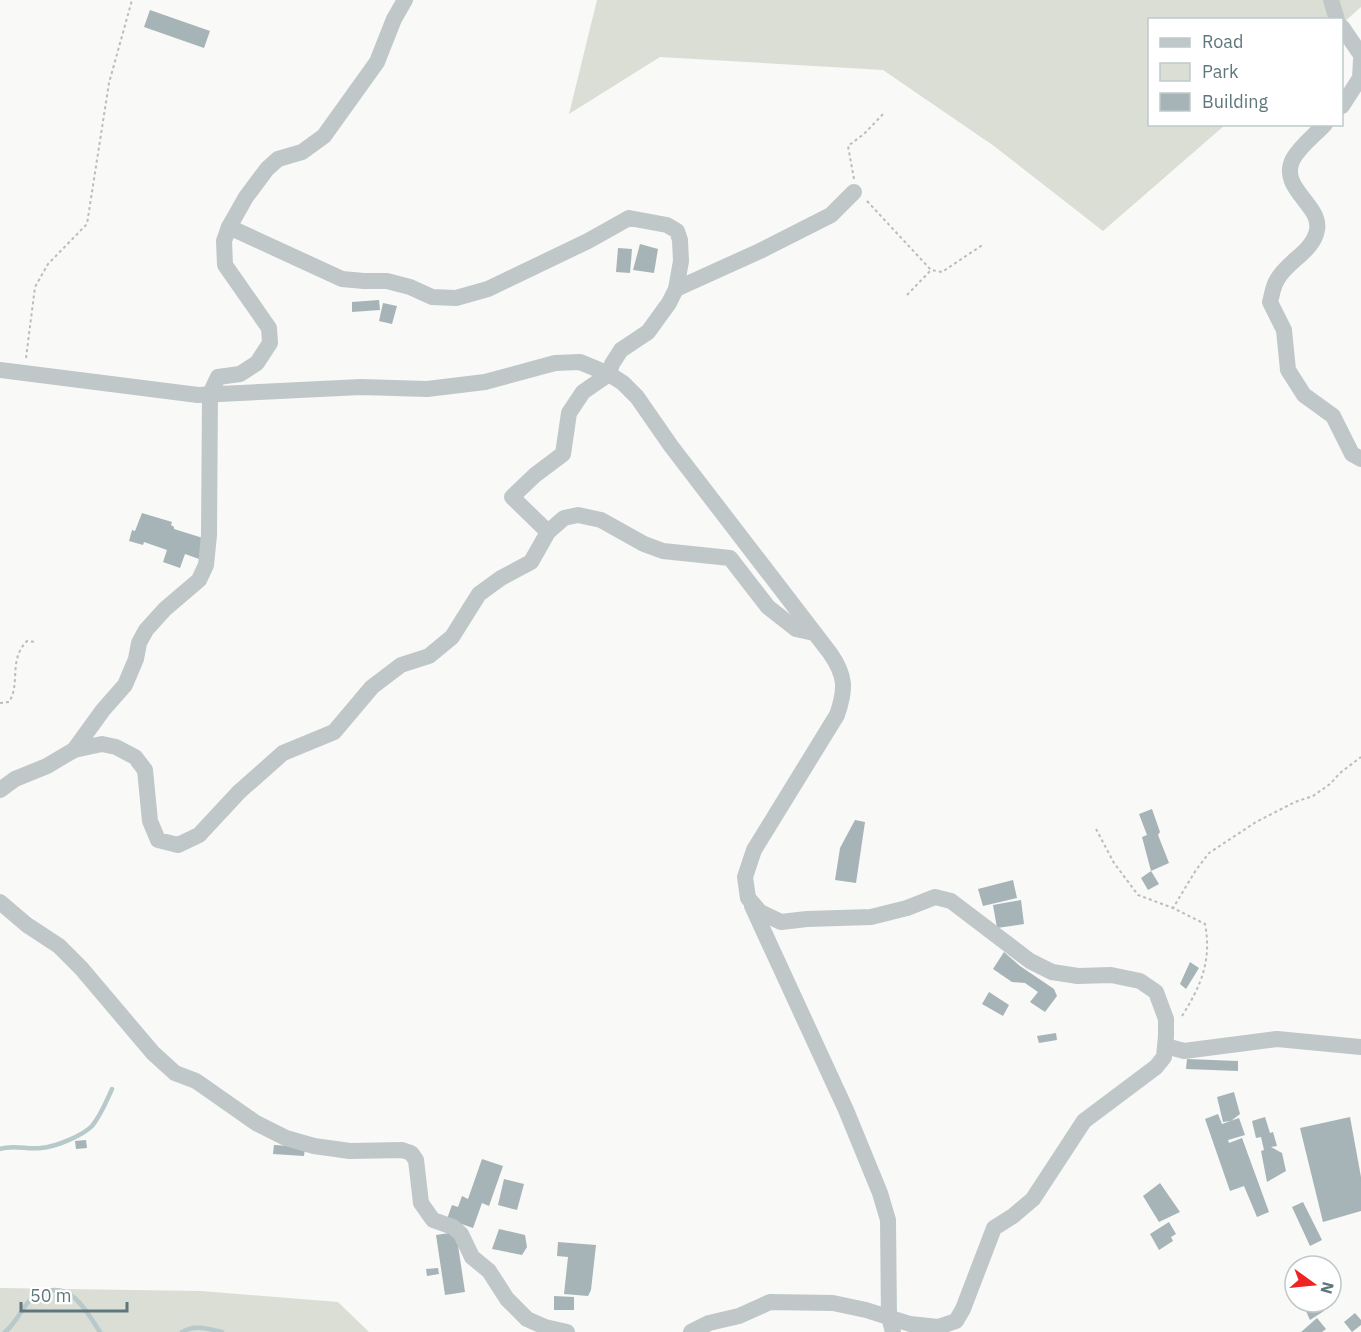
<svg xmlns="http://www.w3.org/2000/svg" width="1361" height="1332" font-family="'IBM Plex Sans',sans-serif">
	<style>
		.green { fill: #dbded5 }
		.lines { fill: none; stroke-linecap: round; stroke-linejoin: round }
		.stream { stroke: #b7c9ca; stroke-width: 4.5 }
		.building { fill: #a6b4b7 }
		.path { stroke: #b8bec0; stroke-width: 2; stroke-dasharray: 3 3; stroke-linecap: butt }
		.minor { stroke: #bfc7c9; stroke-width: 16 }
	</style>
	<rect width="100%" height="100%" fill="#f9f9f7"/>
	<g class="green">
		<polygon points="597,0 1361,0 1361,7 1342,24 1342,20 1150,20 1150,124 1225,125 1103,231 994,146 883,70 660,57 569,114"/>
		<polygon points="0,1288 201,1291 338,1302 369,1332 0,1332"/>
	</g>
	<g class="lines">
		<g class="stream">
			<path d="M0,1149C14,1144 27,1150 41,1148C55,1147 82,1136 92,1126C101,1115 106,1102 112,1089"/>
			<path d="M5,1332C17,1323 24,1303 35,1295C38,1293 41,1293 44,1292C72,1282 87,1312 100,1332"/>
			<path d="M182,1332C194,1324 209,1329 222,1332"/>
		</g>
	</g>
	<g class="building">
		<polygon points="150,10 210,31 204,48 144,27"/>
		<polygon points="640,244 658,249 654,273 633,270"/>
		<polygon points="618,248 632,249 630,273 616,272"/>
		<polygon points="379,300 380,310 352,312 352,302"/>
		<polygon points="383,303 397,306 392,324 379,321"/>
		<polygon points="142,513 172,522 171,525 174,527 174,529 206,539 199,559 185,554 180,568 163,562 167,550 144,542 143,545 129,541 132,530 135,531"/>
		<polygon points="1152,809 1160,832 1158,835 1169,863 1151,871 1142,837 1147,835 1139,814"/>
		<polygon points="855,820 865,822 856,883 835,880 840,848"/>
		<polygon points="1151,871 1159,884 1148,890 1141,878"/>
		<polygon points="1013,880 1017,898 983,906 978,889"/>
		<polygon points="1021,900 1024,924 997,928 993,905"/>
		<polygon points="1004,952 1020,966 1054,989 1057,996 1045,1012 1030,1002 1038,992 1025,983 1012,982 993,969"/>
		<polygon points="1190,962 1199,968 1186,989 1180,984"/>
		<polygon points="989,992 1009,1005 1003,1016 982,1004"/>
		<polygon points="1056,1033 1057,1040 1039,1043 1037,1036"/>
		<polygon points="1187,1059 1238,1061 1238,1071 1186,1069"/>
		<polygon points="1234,1092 1240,1114 1231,1121 1223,1122 1217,1097"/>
		<polygon points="1218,1114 1222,1124 1239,1118 1245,1135 1228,1140 1229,1143 1242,1138 1269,1212 1257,1217 1244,1186 1230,1191 1205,1119"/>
		<polygon points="1265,1117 1270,1133 1273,1132 1277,1146 1271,1147 1282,1153 1286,1171 1267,1182 1261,1151 1264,1150 1261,1137 1256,1138 1252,1121"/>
		<polygon points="1350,1117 1361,1177 1361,1211 1323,1222 1300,1128"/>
		<polygon points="86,1140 87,1148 76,1149 75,1141"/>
		<polygon points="274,1145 305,1147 304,1156 273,1154"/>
		<polygon points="482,1159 503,1166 489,1206 482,1203 473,1228 447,1219 452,1205 458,1207 462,1196 468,1199"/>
		<polygon points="504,1179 524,1184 517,1210 498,1205"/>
		<polygon points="1160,1183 1180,1212 1159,1222 1143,1196"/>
		<polygon points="1303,1202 1322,1240 1310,1246 1292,1207"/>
		<polygon points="1169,1222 1176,1234 1171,1237 1173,1241 1159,1250 1150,1234"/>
		<polygon points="499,1229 525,1235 527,1247 522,1255 492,1249"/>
		<polygon points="456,1232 465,1292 445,1295 436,1235"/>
		<polygon points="558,1242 596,1245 591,1290 588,1296 564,1294 568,1257 557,1256"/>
		<polygon points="438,1268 439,1274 427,1276 426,1269"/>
		<polygon points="554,1296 574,1297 574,1310 554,1310"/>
		<polygon points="1302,1302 1322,1302 1324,1311 1310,1320"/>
		<polygon points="1355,1313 1361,1320 1361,1325 1352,1332 1344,1322"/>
		<polygon points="1317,1318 1326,1329 1322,1332 1301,1332"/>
	</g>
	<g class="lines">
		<g class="path">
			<polyline points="854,179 848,146 864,134 885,112"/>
			<polyline points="867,201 931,270 942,272 984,244"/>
			<polyline points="907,295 931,270"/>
			<polyline points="26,358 35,287 48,264 87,224 109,83 132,0"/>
			<path d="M0,703L9,702C21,683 8,660 27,641L35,642"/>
			<polyline points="1096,829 1114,863 1138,895 1173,908"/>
			<path d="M1182,1016C1201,986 1212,960 1205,924L1173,908L1196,870L1209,853L1256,822L1295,802L1313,796L1330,784L1340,773L1361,757"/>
		</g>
		<g class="minor">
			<polyline points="1331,0 1337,20"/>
			<polyline points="1342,27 1361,55"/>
			<polyline points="1342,106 1360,78 1361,60"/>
			<path d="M1325,124C1315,135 1300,146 1293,159C1278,188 1322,205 1317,230C1313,252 1287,261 1277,280C1273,286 1272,295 1270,302L1284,330L1288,370L1304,395L1333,416L1352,454L1361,459"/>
			<polyline points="229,227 342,279 364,281 387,281 410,287 432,297 456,298 488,289 588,241 629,218 667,225 677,231 680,240 681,261 676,289 669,303 648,332 621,350 612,364 609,374 583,392 569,413 563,454 535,475 512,497 548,532"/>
			<polyline points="676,289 760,251 831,215 854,192"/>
			<path d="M0,370L198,395L361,387L427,389L485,382L555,363L580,362L609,374L623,383L637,397L671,446L830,653C846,676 846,689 837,715L754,850L745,877L748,898L760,912L781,922L807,919L871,917L907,908L935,897L951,901L1030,961L1052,972L1078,976L1111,975L1140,981L1156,992L1166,1019V1036L1164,1057L1156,1067L1084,1121L1033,1199L1013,1216L994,1228L963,1309L956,1321L938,1327L910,1324L866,1310L833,1303L770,1302L739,1316L709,1323L691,1332"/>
			<polyline points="74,750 103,710 125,685 136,659 139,643 146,630 165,609 199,580 206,565 209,535 210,394 218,377 240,374 257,363 270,343 269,328 225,265 224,241 229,227 246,197 267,169 278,159 302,152 324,136 377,62 394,19 405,0"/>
			<polyline points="0,790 15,779 47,766 74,750 102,744 116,747 135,757 145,770 150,821 158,840 178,845 199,835 239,792 283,753 334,732 372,687 401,665 429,656 452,637 479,594 501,578 531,562 548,532 564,518 578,515 601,520 644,544 663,551 730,558 768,607 796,629 814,633"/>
			<polyline points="0,902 27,925 59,946 81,968 153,1053 175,1073 196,1081 256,1123 286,1138 314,1146 350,1151 402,1150 411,1153 416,1160 421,1203 433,1220 453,1227 461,1234 472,1257 489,1271 507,1299 527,1319 545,1327 567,1332"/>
			<polyline points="752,906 846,1110 880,1193 888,1220 889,1317 893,1332"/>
			<polyline points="1166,1046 1184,1051 1277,1039 1361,1047"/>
		</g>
	</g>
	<rect x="1148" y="18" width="195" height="108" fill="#ffffff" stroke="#bfc9cb" stroke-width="1.5"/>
	<rect x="1160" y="38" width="30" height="9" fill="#bfc7c9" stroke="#bfc9cb" stroke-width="1.5"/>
	<text x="1202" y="48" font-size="18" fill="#5e777d">Road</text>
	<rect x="1160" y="63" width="30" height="18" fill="#dbded5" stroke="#bfc9cb" stroke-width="1.5"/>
	<text x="1202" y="78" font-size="18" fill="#5e777d">Park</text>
	<rect x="1160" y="93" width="30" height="18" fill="#a6b4b7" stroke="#bfc9cb" stroke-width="1.5"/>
	<text x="1202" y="108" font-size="18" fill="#5e777d">Building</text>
	<g transform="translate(1313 1284) rotate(105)"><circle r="28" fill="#ffffff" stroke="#bfc9cb" stroke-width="1.5"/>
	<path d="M0-4.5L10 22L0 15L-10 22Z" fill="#ed2324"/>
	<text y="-9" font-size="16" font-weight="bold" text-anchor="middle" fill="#5e777d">N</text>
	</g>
	<path d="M21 1302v9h106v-9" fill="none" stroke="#5e777d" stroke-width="3"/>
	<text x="30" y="1302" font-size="18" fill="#5e777d" stroke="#ffffff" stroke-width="4.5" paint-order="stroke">50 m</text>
</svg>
